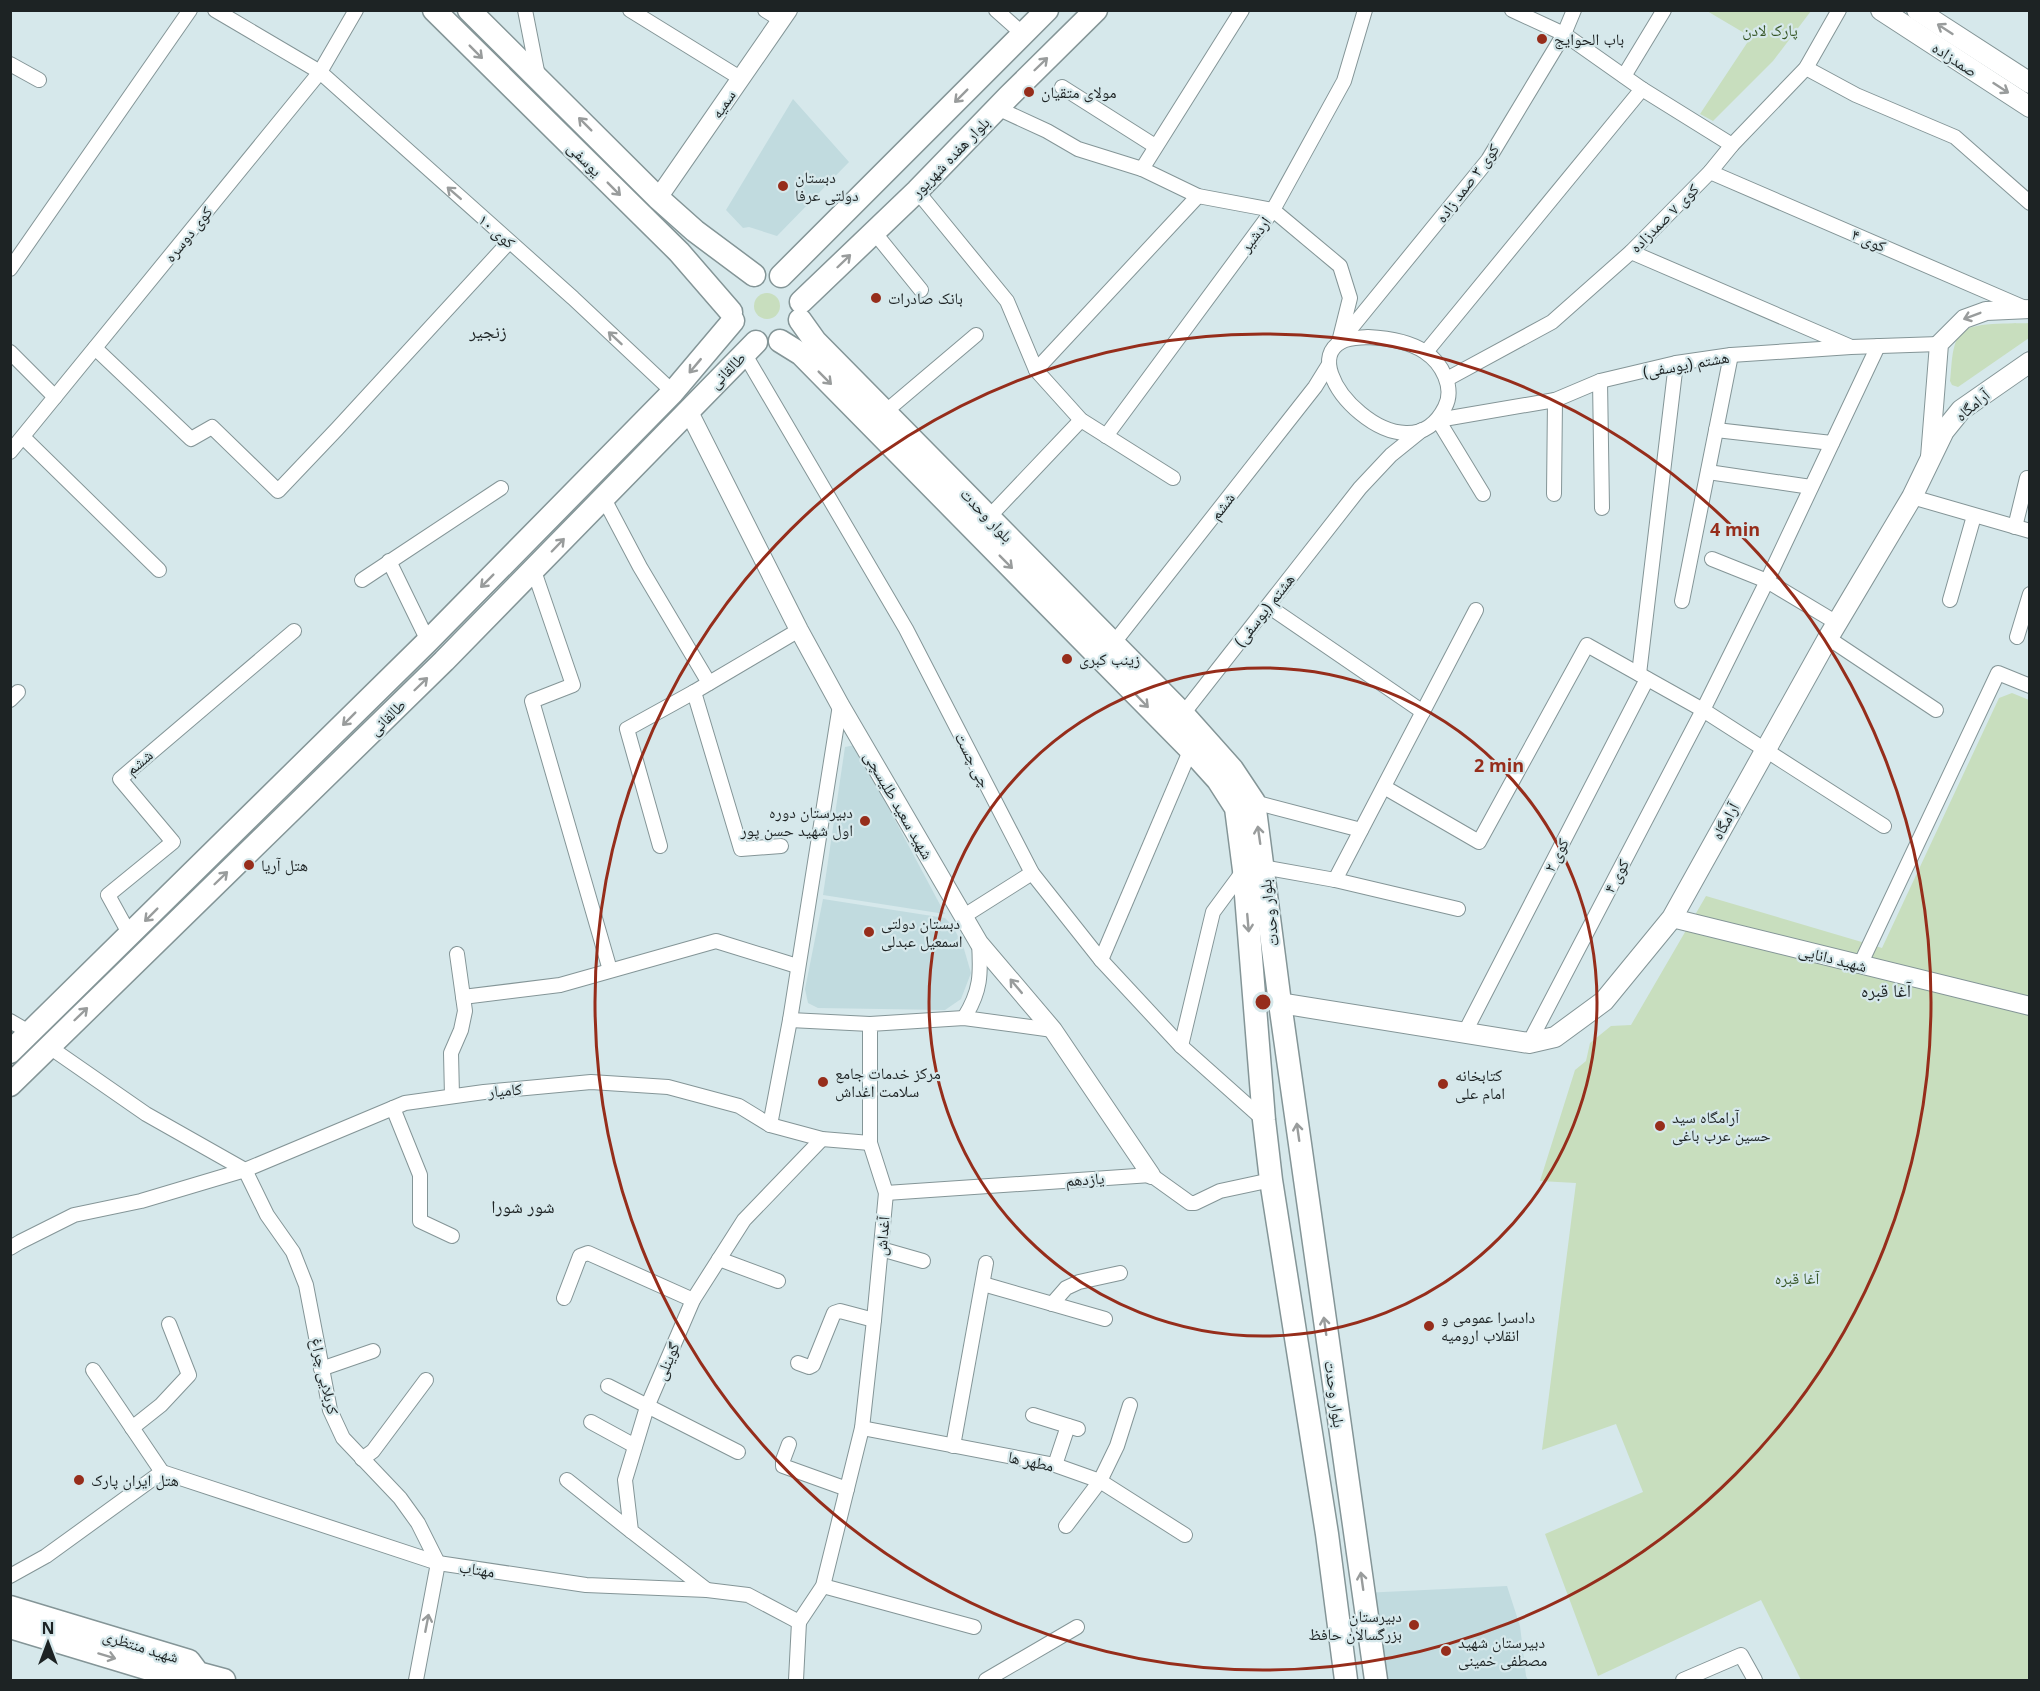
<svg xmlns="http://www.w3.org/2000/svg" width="2040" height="1691" font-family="'Open Sans','Noto Naskh Arabic',sans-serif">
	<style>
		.built { fill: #c1dbdf }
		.green { fill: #c8debe }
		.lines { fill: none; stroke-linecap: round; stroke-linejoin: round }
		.minor-casing { stroke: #849597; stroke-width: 16 }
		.tertiary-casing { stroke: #849597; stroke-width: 20 }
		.secondary-casing { stroke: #849597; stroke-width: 22 }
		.primary-casing { stroke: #849597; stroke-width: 25 }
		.minor { stroke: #fff; stroke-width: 14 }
		.tertiary { stroke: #fff; stroke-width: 18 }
		.secondary { stroke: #fff; stroke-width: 20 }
		.primary { stroke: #fff; stroke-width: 22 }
		.oneway { stroke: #999c9c }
		.ring { fill: none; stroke: #962d1b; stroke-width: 3 }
		.poi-dot { fill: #962d1b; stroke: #d6e8eb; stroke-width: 2 }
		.labels { text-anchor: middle; stroke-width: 4.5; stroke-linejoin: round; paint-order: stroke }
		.park-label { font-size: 16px; fill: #365626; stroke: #d6e8eb }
		.poi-label { font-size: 16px; fill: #1d2324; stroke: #d6e8eb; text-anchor: start }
		.street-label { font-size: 16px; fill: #1d2324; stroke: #d6e8eb }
		.neighbourhood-label { font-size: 18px; fill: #1d2324; stroke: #d6e8eb }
		.centre { fill: #962d1b; stroke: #d6e8eb; stroke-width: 3 }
		.ring-label { font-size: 18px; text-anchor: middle; font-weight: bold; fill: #962d1b; stroke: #d6e8eb; stroke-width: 4.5; stroke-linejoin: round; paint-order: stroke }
	</style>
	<rect width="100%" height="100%" fill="#d6e8eb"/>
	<g class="built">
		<polygon points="793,99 849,162 777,236 749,227 743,228 726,210"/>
		<polygon points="855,745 945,914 823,895 845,747"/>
		<polygon points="823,899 945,918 953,926 964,949 971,973 961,999 945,1010 818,1008 808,1003 805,989"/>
		<polygon points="1507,1586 1520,1626 1526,1676 1528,1680 1373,1680 1363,1593"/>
	</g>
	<g class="green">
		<polygon points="1707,11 1811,11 1773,61 1713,121 1700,114 1751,37"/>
		<circle cx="767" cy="306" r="13"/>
		<path d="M2029,323V338L1958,387L1952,385L1950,381C1952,366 1951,346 1960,334C1969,321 2014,324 2029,323Z"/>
		<polygon points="2012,693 2029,700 2029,1680 1801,1680 1761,1600 1598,1676 1545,1534 1643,1492 1616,1424 1542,1450 1576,1183 1540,1181 1575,1070 1586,1061 1590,1043 1611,1026 1631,1025 1706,896 1882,948 1999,698"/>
	</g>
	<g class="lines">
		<g class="minor-casing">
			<g id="minor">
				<polyline points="215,10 320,72 573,298 673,392"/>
				<polyline points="525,10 538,76"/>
				<polyline points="630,10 740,78"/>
				<polyline points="765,10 781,20"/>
				<polyline points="996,10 1023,34"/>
				<polyline points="1512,10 1564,34 1642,89 1732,145"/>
				<polyline points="10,64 39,80"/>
				<polyline points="1806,68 1856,95 1955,137 2030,203"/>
				<polyline points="1624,76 1664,10"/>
				<polyline points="1062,87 1155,146"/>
				<polyline points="997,108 1047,131 1078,149 1142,169 1198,196 1273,210 1340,266 1350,298 1339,342"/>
				<polyline points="1142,169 1242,10"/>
				<polyline points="1710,172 2025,308"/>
				<polyline points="917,191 1007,301 1036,370 1081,420 1173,478"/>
				<polyline points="874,232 921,290"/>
				<polyline points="1631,252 1849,346"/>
				<polyline points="10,269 190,10"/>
				<path d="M1368,337C1387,338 1409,341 1425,352C1442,363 1455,388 1445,407C1407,484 1292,368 1341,342C1349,337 1359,338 1368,337Z"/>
				<polyline points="1343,338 1488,160 1564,34 1574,10"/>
				<polyline points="95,348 191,439 212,427 278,491 337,429 509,242"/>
				<polyline points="10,352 55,397"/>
				<polyline points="1426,352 1642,89"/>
				<polyline points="744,353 906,629 1032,873 1101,960 1181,1046 1264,1120"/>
				<polyline points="1036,370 1198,196"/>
				<polyline points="1447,379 1552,322 1631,252 1710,172 1732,145 1806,68 1839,10"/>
				<polyline points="1600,381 1602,508"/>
				<polyline points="885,412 976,335"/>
				<polyline points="1716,430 1832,443"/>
				<polyline points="1106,436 1273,210 1344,81 1365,10"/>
				<polyline points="23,437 159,570"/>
				<polyline points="10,452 320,72 356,10"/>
				<polyline points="1708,472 1811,487"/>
				<polyline points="1483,494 1438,420 1555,400 1600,381 1676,363 1731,355 1851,347 1939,344"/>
				<polyline points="1554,494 1555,400"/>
				<polyline points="603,497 640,567 709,683"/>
				<polyline points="1912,497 2030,531"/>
				<polyline points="989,517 1081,420"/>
				<polyline points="2015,527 2027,478"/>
				<polyline points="1712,559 1767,581 1837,623"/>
				<polyline points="389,561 428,641"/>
				<polyline points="534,571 573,685 532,701 610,970"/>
				<polyline points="362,580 501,488"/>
				<polyline points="1950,600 1974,516"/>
				<polyline points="1682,601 1731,355"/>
				<polyline points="1268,606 1423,712"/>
				<polyline points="2017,637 2030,594"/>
				<polyline points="1828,638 1936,710"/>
				<polyline points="1109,649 1315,387 1328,366"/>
				<polyline points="1639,674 1676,363"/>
				<polyline points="694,692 741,849 781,846"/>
				<polyline points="10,700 18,692"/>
				<polyline points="1179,719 1360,488 1391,455 1422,430"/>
				<polyline points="1384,787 1479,842 1587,645 1703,710 1884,826"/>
				<polyline points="1254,802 1361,830"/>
				<polyline points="660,846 627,729 694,692 799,630"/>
				<polyline points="1263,867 1335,880 1458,909"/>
				<polyline points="1335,880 1476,610"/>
				<polyline points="964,916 1032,873"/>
				<polyline points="130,935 108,895 173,842 120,779 294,631"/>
				<polyline points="1101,960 1193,744"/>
				<polyline points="1860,965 1998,673 2030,686"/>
				<polyline points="463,997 560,985 716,941 797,966"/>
				<path d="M964,1018C981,991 981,974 979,943"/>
				<polyline points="790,1020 870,1024"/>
				<polyline points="10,1021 29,1032"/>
				<polyline points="1465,1032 1647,679"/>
				<polyline points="1529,1043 1703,710 1767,581 1878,346"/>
				<polyline points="48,1046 146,1114 245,1170"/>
				<polyline points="1181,1046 1213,912 1244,870"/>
				<polyline points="452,1096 451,1053 461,1030 465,1011 457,954"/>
				<polyline points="393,1108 420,1175 420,1221 452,1236"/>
				<polyline points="770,1125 790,1020 840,705"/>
				<polyline points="245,1170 267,1215 293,1252 306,1285 330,1410 343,1438 400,1498 418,1523 438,1563 416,1680"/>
				<polyline points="886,1193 1151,1175 1190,1203 1195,1203 1220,1191 1271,1180"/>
				<polyline points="10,1248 20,1242 74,1215 141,1201 245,1170 405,1103 484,1092 591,1082 668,1087 739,1106 770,1125 822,1139 870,1143"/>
				<polyline points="881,1249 923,1261"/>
				<polyline points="719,1259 778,1281"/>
				<polyline points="983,1284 1105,1319"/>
				<polyline points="564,1298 580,1256 588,1253 693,1300"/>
				<polyline points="1052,1304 1066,1288 1079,1282 1120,1273"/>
				<polyline points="798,1363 809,1367 813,1365 834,1313 840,1311 874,1320"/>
				<polyline points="321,1369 373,1351"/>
				<polyline points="93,1370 162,1472"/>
				<polyline points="608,1386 738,1452"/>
				<polyline points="1033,1415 1078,1429"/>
				<polyline points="591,1422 635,1446"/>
				<polyline points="132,1428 161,1405 189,1375 169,1324"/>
				<polyline points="862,1428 1055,1465 1100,1481 1185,1535"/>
				<polyline points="789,1444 783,1460 783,1466 847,1489"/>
				<polyline points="953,1446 986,1263"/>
				<polyline points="362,1459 373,1451 426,1380"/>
				<polyline points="1055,1465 1068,1426"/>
				<polyline points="162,1472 438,1563 586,1585 707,1590 748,1595 799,1622"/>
				<polyline points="567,1480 631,1531"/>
				<polyline points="1066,1526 1100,1481 1117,1446 1130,1405"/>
				<polyline points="10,1576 46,1556 162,1472"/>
				<polyline points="823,1586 974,1627"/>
				<polyline points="707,1590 631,1531 625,1480 647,1407 693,1300 744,1220 822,1139"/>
				<polyline points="799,1622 823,1586 862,1428 874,1320 886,1193 870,1143 870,1024 964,1018 1053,1030"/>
				<polyline points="796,1680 799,1622"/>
				<polyline points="986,1680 1077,1627"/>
				<polyline points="1683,1680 1741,1655 1755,1680"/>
			</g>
		</g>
		<g class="tertiary-casing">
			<g id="tertiary">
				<polyline points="658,198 788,10"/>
				<polyline points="688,410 799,630 840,705 979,943 1053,1030 1151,1175"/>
				<polyline points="1930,457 1939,344 1964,319 1986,311 2030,309"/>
				<polyline points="1672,918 2030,1006"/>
			</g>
		</g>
		<g class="secondary-casing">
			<g id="secondary">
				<polyline points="1881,10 2030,107"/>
				<polyline points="1917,10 2030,83"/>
				<polyline points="1280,1003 1529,1043 1555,1037 1604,1001 1672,918 1828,638 1912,497 1944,431 1961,410 2030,362"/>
			</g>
		</g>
		<g class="primary-casing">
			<g id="primary">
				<polyline points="434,10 679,252 731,312"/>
				<polyline points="469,10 658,198 695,231 754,275"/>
				<polyline points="781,276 1047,10"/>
				<polyline points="801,302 917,191 1009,96 1096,10"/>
				<polyline points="800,320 815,341 1183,714 1232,769 1254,802 1280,1003 1376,1680"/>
				<polyline points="780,341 801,354 1190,749 1218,780 1236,808 1244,870 1264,1120 1271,1180 1327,1534 1346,1680"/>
				<polyline points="10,1052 428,641 673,392 733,321"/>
				<polyline points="10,1085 444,661 756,342"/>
				<polyline points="10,1607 189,1661 198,1673 224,1680"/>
				<polyline points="10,1627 182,1679 198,1673"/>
			</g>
		</g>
		<use href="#minor" class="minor"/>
		<use href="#tertiary" class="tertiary"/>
		<use href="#secondary" class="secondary"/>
		<use href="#primary" class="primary"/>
	</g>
	<defs><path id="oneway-shaft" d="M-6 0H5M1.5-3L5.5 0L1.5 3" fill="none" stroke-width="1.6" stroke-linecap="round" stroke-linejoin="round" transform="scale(1.5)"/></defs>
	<g class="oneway">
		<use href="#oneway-shaft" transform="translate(1945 29) rotate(-147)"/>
		<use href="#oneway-shaft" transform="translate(476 52) rotate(45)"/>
		<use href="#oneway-shaft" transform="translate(1041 64) rotate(-44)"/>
		<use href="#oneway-shaft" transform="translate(2001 88) rotate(33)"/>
		<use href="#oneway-shaft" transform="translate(961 96) rotate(135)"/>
		<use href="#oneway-shaft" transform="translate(585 124) rotate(-135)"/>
		<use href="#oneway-shaft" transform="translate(614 189) rotate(45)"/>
		<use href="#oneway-shaft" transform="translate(454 193) rotate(-139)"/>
		<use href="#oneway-shaft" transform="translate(844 261) rotate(-44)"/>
		<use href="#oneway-shaft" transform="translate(1972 316) rotate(159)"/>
		<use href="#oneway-shaft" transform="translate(615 338) rotate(-137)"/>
		<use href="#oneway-shaft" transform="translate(695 366) rotate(130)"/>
		<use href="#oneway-shaft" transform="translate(825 378) rotate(45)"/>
		<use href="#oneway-shaft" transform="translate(558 545) rotate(-46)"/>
		<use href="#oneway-shaft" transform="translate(1006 562) rotate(45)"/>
		<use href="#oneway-shaft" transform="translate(487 581) rotate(135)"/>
		<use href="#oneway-shaft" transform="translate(421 684) rotate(-44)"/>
		<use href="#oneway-shaft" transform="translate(1142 701) rotate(46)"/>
		<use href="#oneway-shaft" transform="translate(349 719) rotate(135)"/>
		<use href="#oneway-shaft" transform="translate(1259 835) rotate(-98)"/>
		<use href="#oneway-shaft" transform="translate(221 878) rotate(-44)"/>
		<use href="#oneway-shaft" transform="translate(151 915) rotate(135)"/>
		<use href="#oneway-shaft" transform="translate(1248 923) rotate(85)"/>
		<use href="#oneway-shaft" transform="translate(1016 986) rotate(-130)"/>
		<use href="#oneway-shaft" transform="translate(81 1014) rotate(-44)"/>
		<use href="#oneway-shaft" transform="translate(1298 1132) rotate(-98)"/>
		<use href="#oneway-shaft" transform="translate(1325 1326) rotate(-98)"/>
		<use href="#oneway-shaft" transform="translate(1362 1581) rotate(-98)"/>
		<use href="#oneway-shaft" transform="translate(427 1623) rotate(-79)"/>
		<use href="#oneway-shaft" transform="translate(107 1656) rotate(17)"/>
	</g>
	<g class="ring">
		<circle cx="1263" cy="1002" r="334"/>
		<circle cx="1263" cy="1002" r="668"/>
	</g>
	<g class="poi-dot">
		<circle cx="1542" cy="39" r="6"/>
		<circle cx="1029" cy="92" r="6"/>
		<circle cx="783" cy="186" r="6"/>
		<circle cx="876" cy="298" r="6"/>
		<circle cx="1067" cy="659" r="6"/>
		<circle cx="865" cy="821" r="6"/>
		<circle cx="249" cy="865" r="6"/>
		<circle cx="869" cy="932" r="6"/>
		<circle cx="823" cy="1082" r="6"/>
		<circle cx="1443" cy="1084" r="6"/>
		<circle cx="1660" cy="1126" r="6"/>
		<circle cx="1429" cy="1326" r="6"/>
		<circle cx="79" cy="1480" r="6"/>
		<circle cx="1414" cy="1625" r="6"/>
		<circle cx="1446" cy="1651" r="6"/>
	</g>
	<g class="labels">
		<g class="park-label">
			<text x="1770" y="36">پارک لادن</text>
			<text x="1797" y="1284">آغا قبره</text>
		</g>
		<g class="poi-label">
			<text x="1554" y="45">باب الحوایج</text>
			<text x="1041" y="98">مولای متقیان</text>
			<text x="795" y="183">دبستان<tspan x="795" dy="18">دولتی عرفا</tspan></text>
			<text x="888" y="304">بانک صادرات</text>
			<text x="1079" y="665">زینب کبری</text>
			<text x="853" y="818" text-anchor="end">دبیرستان دوره<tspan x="853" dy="18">اول شهید حسن پور</tspan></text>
			<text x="261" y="871">هتل آریا</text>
			<text x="881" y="929">دبستان دولتی<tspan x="881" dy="18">اسمعیل عبدلی</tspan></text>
			<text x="835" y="1079">مرکز خدمات جامع<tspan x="835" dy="18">سلامت اغداش</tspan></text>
			<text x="1455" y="1081">کتابخانه<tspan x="1455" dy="18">امام علی</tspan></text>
			<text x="1672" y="1123">آرامگاه سید<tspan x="1672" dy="18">حسین عرب باغی</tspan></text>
			<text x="1441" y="1323">دادسرا عمومی و<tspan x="1441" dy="18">انقلاب ارومیه</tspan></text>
			<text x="91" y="1486">هتل ایران پارک</text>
			<text x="1402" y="1622" text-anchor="end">دبیرستان<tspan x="1402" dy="18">بزرگسالان حافظ</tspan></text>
			<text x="1458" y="1648">دبیرستان شهید<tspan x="1458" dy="18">مصطفی خمینی</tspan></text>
		</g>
		<g class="street-label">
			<text transform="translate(1955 59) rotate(33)" y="6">صمدزاده</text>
			<text transform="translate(723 104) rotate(-56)" y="6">سمیه</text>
			<text transform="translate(950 157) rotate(-46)" y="6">بلوار هفده شهریور</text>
			<text transform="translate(585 159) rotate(45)" y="6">یوسفی</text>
			<text transform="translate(1467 183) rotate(-53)" y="6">کوی ۳ صمد زاده</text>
			<text transform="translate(1664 218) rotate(-45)" y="6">کوی ۷ صمدزاده</text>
			<text transform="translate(497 231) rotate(41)" y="6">کوی ۱۰</text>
			<text transform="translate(188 234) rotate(-51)" y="6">کوی دوسره</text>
			<text transform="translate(1255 234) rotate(-53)" y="6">اردشیر</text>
			<text transform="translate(1869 240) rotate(23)" y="6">کوی ۴</text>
			<text transform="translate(1686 364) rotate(-10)" y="6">هشتم (یوسفی)</text>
			<text transform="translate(727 370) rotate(-45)" y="6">طالقانی</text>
			<text transform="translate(1972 405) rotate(-40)" y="6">آرامگاه</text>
			<text transform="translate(1222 506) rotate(-52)" y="6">ششم</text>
			<text transform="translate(987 515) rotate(46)" y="6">بلوار وحدت</text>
			<text transform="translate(1264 610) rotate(-52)" y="6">هشتم (یوسفی)</text>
			<text transform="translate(387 717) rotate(-44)" y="6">طالقانی</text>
			<text transform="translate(973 760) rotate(63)" y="6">چی چست</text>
			<text transform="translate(139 762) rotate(-40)" y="6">ششم</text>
			<text transform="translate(899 805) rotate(60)" y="6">شهید سعید طلیسچی</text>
			<text transform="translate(1725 821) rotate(-61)" y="6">آرامگاه</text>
			<text transform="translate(1556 855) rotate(-63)" y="6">کوی ۲</text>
			<text transform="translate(1616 876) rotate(-62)" y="6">کوی ۴</text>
			<text transform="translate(1269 913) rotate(-97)" y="6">بلوار وحدت</text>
			<text transform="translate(1833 958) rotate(14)" y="6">شهید دانایی</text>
			<text transform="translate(505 1090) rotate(-5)" y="6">کامیار</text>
			<text transform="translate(1085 1179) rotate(-4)" y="6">یازدهم</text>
			<text transform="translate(882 1236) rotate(-85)" y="6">آغداش</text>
			<text transform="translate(667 1361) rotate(-67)" y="6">گوینلی</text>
			<text transform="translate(325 1376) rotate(77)" y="6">کربلایی چراغ</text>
			<text transform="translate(1335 1394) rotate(82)" y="6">بلوار وحدت</text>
			<text transform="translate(1031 1461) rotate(12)" y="6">مطهر ها</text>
			<text transform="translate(477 1569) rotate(9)" y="6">مهتاب</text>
			<text transform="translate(141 1646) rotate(17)" y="6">شهید منتظری</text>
		</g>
		<g class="neighbourhood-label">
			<text x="488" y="338">زنجیر</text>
			<text x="1886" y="997">آغا قبره</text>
			<text x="523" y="1213">شور شورا</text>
		</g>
	</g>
	<circle cx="1263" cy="1002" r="9" class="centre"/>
	<g class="ring-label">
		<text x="1735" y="536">4 min</text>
		<text x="1499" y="772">2 min</text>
	</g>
	<rect width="2040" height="1691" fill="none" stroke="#1d2324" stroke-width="24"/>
	<g transform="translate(48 1643)" stroke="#d6e8eb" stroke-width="4.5" paint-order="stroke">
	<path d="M0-4.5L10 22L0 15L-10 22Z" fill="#1d2324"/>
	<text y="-9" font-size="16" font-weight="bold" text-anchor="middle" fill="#1d2324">N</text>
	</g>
</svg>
